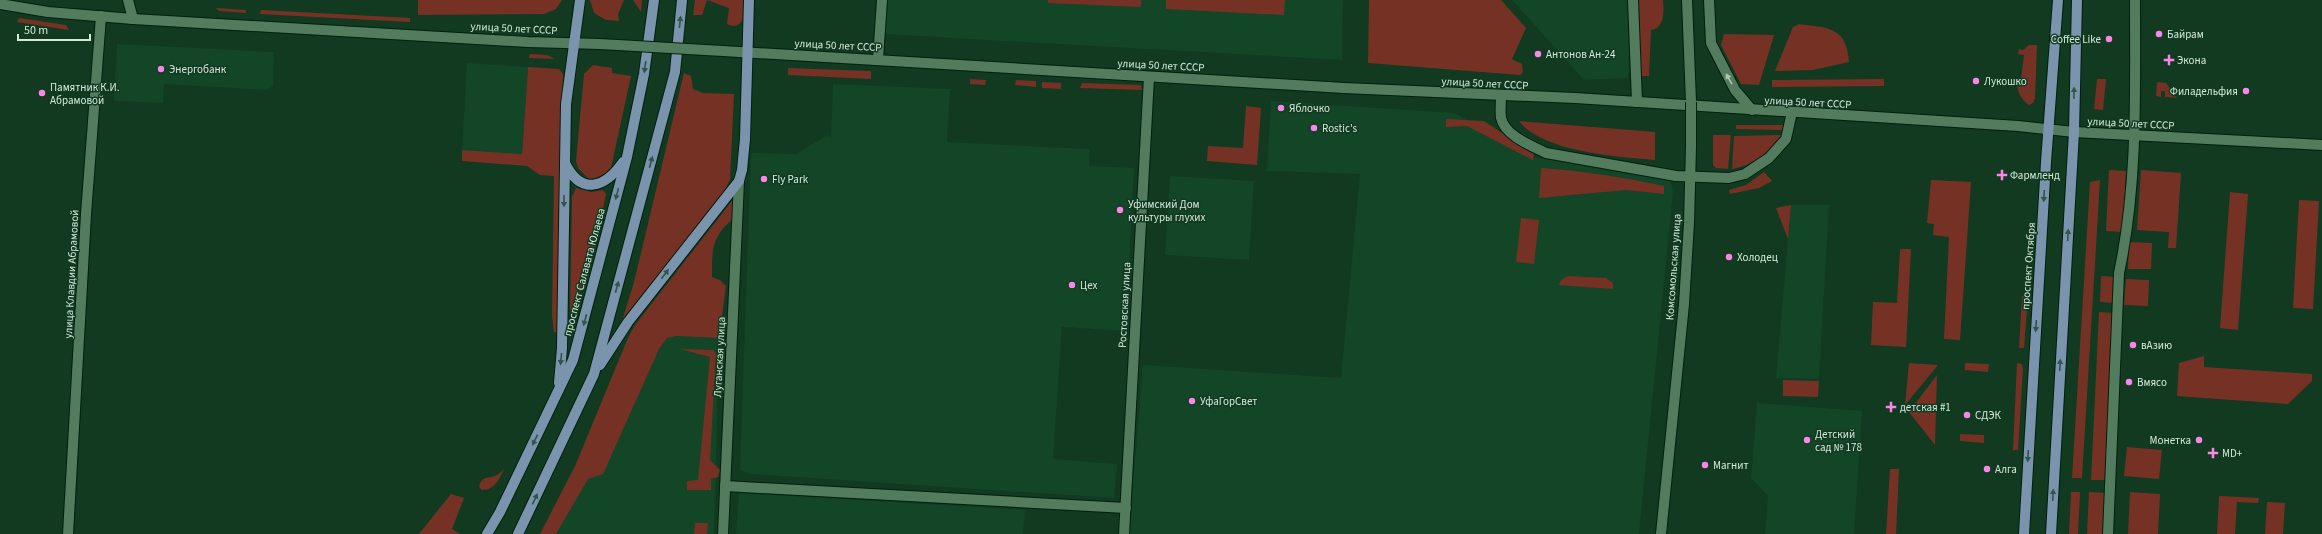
<svg xmlns="http://www.w3.org/2000/svg" width="2322" height="534" font-family="'Source Sans 3',sans-serif">
	<style>
		.built { fill: #134527 }
		.green { fill: #753224 }
		.lines { fill: none; stroke-linecap: round; stroke-linejoin: round }
		.street-casing { stroke: #011f0d; stroke-width: 12 }
		.secondary-casing { stroke: #011f0d; stroke-width: 12 }
		.primary-casing { stroke: #011f0d; stroke-width: 12 }
		.street { stroke: #537c5f; stroke-width: 10 }
		.secondary { stroke: #537c5f; stroke-width: 10 }
		.primary { stroke: #7a94ae; stroke-width: 10 }
		.secondary-bridge-casing { stroke: #011f0d; stroke-width: 12; stroke-linecap: butt }
		.secondary-bridge { stroke: #537c5f; stroke-width: 10 }
		.oneway { fill: #30554b }
		.oneway2 { fill: #adc9b4 }
		.poi-dot { fill: #f987e8; stroke: #113a21; stroke-width: 1.5 }
		.labels { text-anchor: middle; stroke-width: 3; stroke-linejoin: round; paint-order: stroke }
		.street-label { font-size: 11px; fill: #d3ead9; stroke: #113a21 }
		.poi-label { font-size: 11px; fill: #d3ead9; stroke: #113a21; text-anchor: start }
	</style>
	<rect width="100%" height="100%" fill="#113a21"/>
	<g class="built">
		<polygon points="885,0 1343,0 1342,60 883,34"/>
		<polygon points="1512,0 1628,0 1629,73 1626,78 1584,80"/>
		<polygon points="117,44 274,52 273,86 267,90 164,84 163,103 114,101"/>
		<polygon points="467,63 528,67 522,154 462,150"/>
		<polygon points="833,84 950,89 947,142 1090,149 1089,166 1134,168 1126,331 1062,327 1053,459 1117,464 1114,498 749,474 740,469 751,153 797,154 827,135 831,137"/>
		<polygon points="1271,101 1455,113 1533,158 1583,162 1667,177 1671,182 1673,192 1639,534 1129,534 1143,365 1341,378 1360,174 1267,171"/>
		<polygon points="1170,176 1254,181 1249,260 1165,255"/>
		<polygon points="1791,205 1829,205 1819,379 1776,378"/>
		<polygon points="676,336 719,338 714,534 556,534 659,349 667,338"/>
		<polygon points="1757,403 1862,411 1854,534 1765,534 1768,496 1751,478"/>
		<polygon points="739,493 1025,510 1023,534 736,534"/>
	</g>
	<g class="green">
		<polygon points="418,0 562,0 556,9 544,14 418,15"/>
		<polygon points="590,0 624,0 618,14 619,21 606,20 594,13"/>
		<polygon points="633,0 642,0 641,12"/>
		<path d="M695,0H745C745,12 744,32 727,24L729,8L707,0L702,15H693Z"/>
		<polygon points="1048,0 1141,0 1141,7 1048,3"/>
		<polygon points="1166,0 1285,0 1284,15 1166,9"/>
		<polygon points="1369,0 1501,0 1526,28 1512,59 1522,64 1523,72 1520,75 1368,63"/>
		<path d="M1639,0H1663C1664,11 1665,28 1651,30L1649,76H1640Z"/>
		<polygon points="216,8 246,10 246,13 219,11"/>
		<polygon points="261,10 410,18 410,22 260,14"/>
		<polygon points="19,18 66,25 69,30 17,22"/>
		<path d="M1799,24C1827,28 1847,26 1849,62L1813,70L1775,71L1793,27Z"/>
		<polygon points="1724,34 1774,35 1759,85 1741,84 1721,45"/>
		<path d="M2029,45H2037L2035,98L2033,103L2029,105C2020,98 2016,91 2018,79H2021L2024,55L2018,54L2019,49L2023,50Z"/>
		<polygon points="530,54 547,55 555,59 529,58"/>
		<polygon points="593,65 612,68 612,73 631,76 611,168 602,177 589,179 578,168 576,161 584,74"/>
		<polygon points="528,67 559,69 563,74 559,333 554,332 552,315 554,176 540,175 527,166 462,161 462,150 522,154"/>
		<polygon points="788,68 871,71 871,79 788,75"/>
		<polygon points="684,73 691,76 693,89 703,93 734,94 730,179 724,193 621,324 634,282"/>
		<polygon points="970,79 986,80 985,85 970,84"/>
		<polygon points="1884,79 1884,86 1772,87 1772,80"/>
		<polygon points="2097,79 2106,79 2103,110 2094,109"/>
		<polygon points="1016,80 1036,81 1036,87 1015,85"/>
		<polygon points="1042,82 1061,83 1061,89 1042,88"/>
		<polygon points="2157,82 2166,83 2177,98 2165,97 2165,91 2161,91 2161,97 2156,96"/>
		<polygon points="1082,83 1141,85 1142,90 1080,88"/>
		<polygon points="1246,106 1261,108 1257,165 1207,161 1208,146 1243,148"/>
		<polygon points="1446,119 1484,121 1534,154 1533,160 1467,126 1446,127"/>
		<path d="M1519,121L1655,132V160C1619,157 1542,152 1519,121Z"/>
		<polygon points="1736,125 1784,125 1784,130 1736,129"/>
		<polygon points="1713,135 1731,135 1728,169 1716,168 1713,165"/>
		<path d="M1782,135C1770,153 1753,165 1732,169L1734,136Z"/>
		<path d="M1541,168C1583,171 1623,177 1664,186V194L1626,190L1539,198Z"/>
		<polygon points="2109,170 2126,171 2123,232 2106,231"/>
		<polygon points="2141,170 2181,173 2176,248 2168,248 2169,232 2137,230"/>
		<polygon points="1764,172 1772,181 1759,188 1730,194 1729,190 1746,185"/>
		<polygon points="1931,180 1971,182 1960,340 1944,339 1949,237 1933,235 1934,224 1927,223"/>
		<polygon points="2100,180 2082,478 2072,478 2090,182"/>
		<polygon points="576,188 591,192 603,190 606,194 596,242 572,317 570,315 572,197"/>
		<polygon points="2230,192 2248,194 2238,330 2220,328"/>
		<path d="M735,197L733,219C711,236 712,252 712,277L720,280L726,286L719,338L676,336L667,338L659,349L603,474L588,479L556,534H540L575,466L628,338L635,325Z"/>
		<polygon points="2299,200 2319,201 2313,309 2293,308"/>
		<polygon points="1791,205 1788,239 1776,208"/>
		<polygon points="1521,218 1539,220 1534,264 1516,262"/>
		<polygon points="2129,242 2152,243 2151,269 2128,269"/>
		<polygon points="1900,249 1911,249 1906,347 1871,345 1873,302 1897,303"/>
		<polygon points="1568,276 1606,278 1613,283 1613,289 1559,285 1561,280"/>
		<polygon points="2101,276 2114,277 2113,303 2100,302"/>
		<polygon points="2126,279 2149,280 2148,306 2124,305"/>
		<polygon points="2022,296 2028,296 2024,348 2019,348"/>
		<polygon points="2099,312 2114,313 2106,480 2091,480"/>
		<polygon points="680,349 713,350 716,354 710,460 720,470 718,477 711,479 711,490 687,490 687,481 698,480 710,357"/>
		<polygon points="2204,356 2204,367 2312,374 2312,381 2288,404 2177,396 2179,363"/>
		<polygon points="1909,363 1938,365 1905,405"/>
		<polygon points="1965,363 1989,364 1988,372 1965,370"/>
		<polygon points="2017,363 2022,364 2023,368 2018,450 2013,450"/>
		<polygon points="1937,375 1935,445 1909,412"/>
		<polygon points="1783,380 1819,381 1818,397 1783,396"/>
		<polygon points="1960,434 1984,435 1984,443 1960,441"/>
		<polygon points="2127,447 2162,450 2159,479 2124,476"/>
		<path d="M505,468C499,479 495,490 482,490L479,487C482,475 488,479 497,475C500,473 503,470 505,468Z"/>
		<polygon points="1890,469 1899,469 1896,534 1886,534"/>
		<polygon points="2071,492 2080,492 2078,534 2069,534"/>
		<polygon points="2089,492 2107,493 2105,534 2087,534"/>
		<polygon points="2130,492 2160,494 2158,534 2128,534"/>
		<polygon points="451,494 464,498 452,529 460,534 419,534"/>
		<polygon points="2219,496 2259,498 2258,503 2237,502 2235,534 2217,534"/>
		<polygon points="2267,502 2285,503 2283,534 2265,534"/>
		<polygon points="695,523 708,523 707,534 694,534"/>
	</g>
	<g class="lines">
		<g class="street-casing">
			<g id="street">
				<polyline points="128,0 133,19"/>
				<polyline points="878,59 882,0"/>
				<polyline points="725,486 1126,508"/>
				<polyline points="68,534 86,214 101,16"/>
				<polyline points="723,534 739,181"/>
				<polyline points="1124,534 1149,77"/>
				<path d="M2108,534L2119,273C2138,184 2135,91 2135,0"/>
			</g>
		</g>
		<g class="secondary-casing">
			<g id="secondary">
				<polyline points="1633,0 1637,102"/>
				<polyline points="1687,0 1691,102"/>
				<polyline points="1709,0 1711,43 1735,90 1752,110"/>
				<polyline points="0,4 48,12 133,19 528,42 600,44"/>
				<polyline points="723,51 1344,88 1575,98 2018,126 2074,132 2322,145"/>
				<path d="M1501,96C1501,103 1500,111 1501,118C1505,136 1532,146 1546,153L1676,176L1729,178L1745,174L1769,158L1786,139L1792,112"/>
				<polyline points="1661,534 1684,304 1689,223 1691,146"/>
			</g>
		</g>
		<g class="primary-casing">
			<g id="primary">
				<path d="M565,163C581,196 605,188 623,162"/>
				<polyline points="600,365 628,322 739,181 742,170 745,139 749,0"/>
				<polyline points="559,383 562,348 566,104 580,0"/>
				<polyline points="487,534 500,512 573,360 627,157 644,74 654,0"/>
				<polyline points="518,534 594,374 675,72 682,0"/>
				<polyline points="2024,534 2046,162 2058,0"/>
				<polyline points="2051,534 2074,132 2077,0"/>
			</g>
		</g>
		<use href="#street" class="street"/>
		<use href="#secondary" class="secondary"/>
		<use href="#primary" class="primary"/>
		<g class="secondary-bridge-casing">
			<g id="secondary-bridge">
				<polyline points="600,44 723,51"/>
				<polyline points="1691,146 1691,102"/>
			</g>
		</g>
		<use href="#secondary-bridge" class="secondary-bridge"/>
	</g>
	<defs><path id="oneway-solid" d="M-6-.8H1V-3.2L6.5 0L1 3.2V.8H-6Z"/></defs>
	<g class="oneway">
		<use href="#oneway-solid" transform="translate(680 22) rotate(-84)"/>
		<use href="#oneway-solid" transform="translate(645 67) rotate(98)"/>
		<use href="#oneway-solid" transform="translate(2074 93) rotate(-89)"/>
		<use href="#oneway-solid" transform="translate(651 162) rotate(-75)"/>
		<use href="#oneway-solid" transform="translate(617 194) rotate(104)"/>
		<use href="#oneway-solid" transform="translate(2044 196) rotate(93)"/>
		<use href="#oneway-solid" transform="translate(564 201) rotate(90)"/>
		<use href="#oneway-solid" transform="translate(2068 235) rotate(-87)"/>
		<use href="#oneway-solid" transform="translate(665 274) rotate(-53)"/>
		<use href="#oneway-solid" transform="translate(617 287) rotate(-75)"/>
		<use href="#oneway-solid" transform="translate(585 320) rotate(105)"/>
		<use href="#oneway-solid" transform="translate(2036 326) rotate(94)"/>
		<use href="#oneway-solid" transform="translate(561 359) rotate(95)"/>
		<use href="#oneway-solid" transform="translate(2060 365) rotate(-87)"/>
		<use href="#oneway-solid" transform="translate(535 440) rotate(116)"/>
		<use href="#oneway-solid" transform="translate(2028 456) rotate(93)"/>
		<use href="#oneway-solid" transform="translate(2053 495) rotate(-87)"/>
		<use href="#oneway-solid" transform="translate(535 499) rotate(-65)"/>
	</g>
	<use class="oneway2" href="#oneway-solid" transform="translate(1729 79) rotate(-120)"/>
	<g class="poi-dot">
		<circle cx="2159" cy="34" r="4"/>
		<circle cx="2109" cy="39" r="4"/>
		<circle cx="1538" cy="54" r="4"/>
		<path d="M2167 54h4v4h4v4h-4v4h-4v-4h-4v-4h4z"/>
		<circle cx="161" cy="69" r="4"/>
		<circle cx="1976" cy="81" r="4"/>
		<circle cx="2246" cy="91" r="4"/>
		<circle cx="42" cy="93" r="4"/>
		<circle cx="1281" cy="108" r="4"/>
		<circle cx="1314" cy="128" r="4"/>
		<path d="M2000 169h4v4h4v4h-4v4h-4v-4h-4v-4h4z"/>
		<circle cx="764" cy="179" r="4"/>
		<circle cx="1120" cy="210" r="4"/>
		<circle cx="1729" cy="257" r="4"/>
		<circle cx="1072" cy="285" r="4"/>
		<circle cx="2133" cy="345" r="4"/>
		<circle cx="2129" cy="382" r="4"/>
		<circle cx="1192" cy="401" r="4"/>
		<path d="M1889 401h4v4h4v4h-4v4h-4v-4h-4v-4h4z"/>
		<circle cx="1967" cy="415" r="4"/>
		<circle cx="1807" cy="440" r="4"/>
		<circle cx="2199" cy="440" r="4"/>
		<path d="M2211 447h4v4h4v4h-4v4h-4v-4h-4v-4h4z"/>
		<circle cx="1705" cy="465" r="4"/>
		<circle cx="1987" cy="469" r="4"/>
	</g>
	<g class="labels">
		<g class="street-label">
			<text transform="translate(514 28) rotate(3)" y="4">улица 50 лет СССР</text>
			<text transform="translate(838 45) rotate(3)" y="4">улица 50 лет СССР</text>
			<text transform="translate(1161 65) rotate(3)" y="4">улица 50 лет СССР</text>
			<text transform="translate(1485 83) rotate(3)" y="4">улица 50 лет СССР</text>
			<text transform="translate(1808 102) rotate(3)" y="4">улица 50 лет СССР</text>
			<text transform="translate(2131 123) rotate(3)" y="4">улица 50 лет СССР</text>
			<text transform="translate(2028 266) rotate(-86)" y="4">проспект Октября</text>
			<text transform="translate(1673 267) rotate(-86)" y="4">Комсомольская улица</text>
			<text transform="translate(584 272) rotate(-75)" y="4">проспект Салавата Юлаева</text>
			<text transform="translate(71 274) rotate(-87)" y="4">улица Клавдии Абрамовой</text>
			<text transform="translate(1124 305) rotate(-87)" y="4">Ростовская улица</text>
			<text transform="translate(719 357) rotate(-87)" y="4">Луганская улица</text>
		</g>
		<g class="poi-label">
			<text x="2167" y="38">Байрам</text>
			<text x="2101" y="43" text-anchor="end">Coffee Like</text>
			<text x="1546" y="58">Антонов Ан-24</text>
			<text x="2177" y="64">Экона</text>
			<text x="169" y="73">Энергобанк</text>
			<text x="1984" y="85">Лукошко</text>
			<text x="50" y="91">Памятник К.И.<tspan x="50" dy="13">Абрамовой</tspan></text>
			<text x="2238" y="95" text-anchor="end">Филадельфия</text>
			<text x="1289" y="112">Яблочко</text>
			<text x="1322" y="132">Rostic's</text>
			<text x="2010" y="179">Фармленд</text>
			<text x="772" y="183">Fly Park</text>
			<text x="1128" y="208">Уфимский Дом<tspan x="1128" dy="13">культуры глухих</tspan></text>
			<text x="1737" y="261">Холодец</text>
			<text x="1080" y="289">Цех</text>
			<text x="2141" y="349">вАзию</text>
			<text x="2137" y="386">Вмясо</text>
			<text x="1200" y="405">УфаГорСвет</text>
			<text x="1900" y="411">детская #1</text>
			<text x="1975" y="419">СДЭК</text>
			<text x="1815" y="438">Детский<tspan x="1815" dy="13">сад № 178</tspan></text>
			<text x="2191" y="444" text-anchor="end">Монетка</text>
			<text x="2222" y="457">MD+</text>
			<text x="1713" y="469">Магнит</text>
			<text x="1995" y="473">Алга</text>
		</g>
	</g>
	<path d="M18 34v6h72v-6" fill="none" stroke="#d3ead9" stroke-width="2"/>
	<text x="24" y="34" font-size="12" fill="#d3ead9" stroke="#113a21" stroke-width="3" paint-order="stroke">50 m</text>
</svg>
